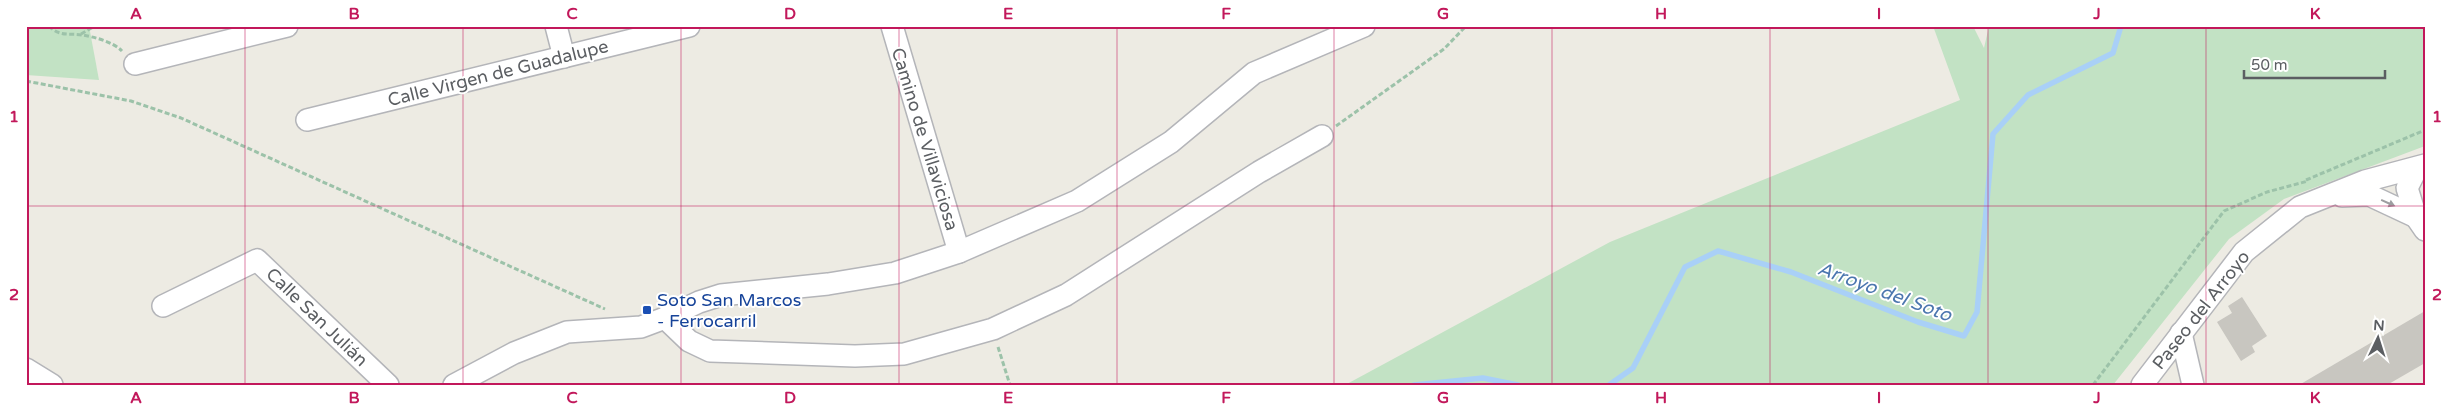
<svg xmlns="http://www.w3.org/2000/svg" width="2451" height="411" font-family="'Varela Round',sans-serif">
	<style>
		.green { fill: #c2e2c4 }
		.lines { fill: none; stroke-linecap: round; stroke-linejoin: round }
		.stream { stroke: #a9d0f7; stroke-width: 5.5 }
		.building { fill: #c8c6c0 }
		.minor-casing { stroke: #b4b5b9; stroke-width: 24 }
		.path { stroke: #9cc2a9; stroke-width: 3; stroke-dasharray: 5 2.5; stroke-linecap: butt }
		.minor { stroke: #fff; stroke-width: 21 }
		.oneway { fill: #9d9ea1 }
		.grid { fill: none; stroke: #c2185b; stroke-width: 1; stroke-opacity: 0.55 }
		.transit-dot { fill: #1a4fb4; stroke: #fff; stroke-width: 2 }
		.labels { text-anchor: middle; stroke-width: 4; stroke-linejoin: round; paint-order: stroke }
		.street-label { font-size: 18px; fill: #5b5e62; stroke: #fff }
		.transit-label { font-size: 18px; fill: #164399; stroke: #fff; text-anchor: start }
		.water-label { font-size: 19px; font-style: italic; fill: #4c77af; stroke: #fff }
		.neatline { fill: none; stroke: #c2185b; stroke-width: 2 }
		.grid-label { font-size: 16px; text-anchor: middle; font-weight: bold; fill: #c2185b }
	</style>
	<rect width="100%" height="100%" fill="#edebe3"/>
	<g class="green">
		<polygon points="26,26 89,26 99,80 26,75"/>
		<polygon points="1933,26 1973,26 1984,48 1989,26 2425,26 2425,146 2284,199 2229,239 2113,385 1345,385 1610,242 1960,100"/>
	</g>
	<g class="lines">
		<g class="stream">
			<polyline points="1414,385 1483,378 1518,385"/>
			<polyline points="1609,385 1633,368 1685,267 1718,251 1791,272 1918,322 1964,336 1977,312 1993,134 2028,95 2113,53 2121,26"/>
		</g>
	</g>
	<g class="building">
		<polygon points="2242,297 2267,336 2252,346 2255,352 2241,361 2217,322 2232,313 2228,306"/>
		<polygon points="2425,311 2425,363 2387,385 2299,385"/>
	</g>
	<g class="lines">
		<g class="minor-casing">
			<g id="minor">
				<polyline points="556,26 564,57"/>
				<polyline points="892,26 959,252"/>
				<polyline points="135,64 287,26"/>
				<polyline points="307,120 689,26"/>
				<polyline points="2417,168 2407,188 2416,217 2425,230"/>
				<polyline points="2342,196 2369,195 2416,217"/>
				<polyline points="163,306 257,260 388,385"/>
				<polyline points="665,318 689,341 710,351 855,356 904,354 993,329 1066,295 1259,172 1322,136"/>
				<polyline points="2181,333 2193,385"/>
				<polyline points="26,369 52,385"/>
				<polyline points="454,385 514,353 567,332 641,327 665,318 699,302 721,295 828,284 895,273 959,252 1077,201 1171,142 1254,73 1364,26"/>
				<polyline points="2142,385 2244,252 2300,207 2365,181 2425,165"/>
			</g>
		</g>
		<g class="path">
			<path d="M49,26C59,37 70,33 82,35C95,37 113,42 122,51"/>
			<polyline points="81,34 95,26"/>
			<polyline points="26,81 131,101 181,118 605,309"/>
			<polyline points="1336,126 1444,49 1466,26"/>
			<polyline points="2306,180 2425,130"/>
			<polyline points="998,347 1010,385"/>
			<polyline points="2093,385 2224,211 2267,192 2308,181"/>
		</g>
		<use href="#minor" class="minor"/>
	</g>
	<defs><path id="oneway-solid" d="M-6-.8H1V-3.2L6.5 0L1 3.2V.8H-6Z" transform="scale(1.25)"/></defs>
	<use class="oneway" href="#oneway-solid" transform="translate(2388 203) rotate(24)"/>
	<path class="grid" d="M245,26V385M463,26V385M681,26V385M899,26V385M1117,26V385M1334,26V385M1552,26V385M1770,26V385M1988,26V385M2206,26V385M26,206H2425"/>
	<rect class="transit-dot" x="642" y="305" width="10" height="10" rx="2.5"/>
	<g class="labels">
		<g class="street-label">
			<text transform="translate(498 73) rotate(-14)" y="6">Calle Virgen de Guadalupe</text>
			<text transform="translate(925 139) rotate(73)" y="6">Camino de Villaviciosa</text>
			<text transform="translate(2201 310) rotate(-52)" y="6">Paseo del Arroyo</text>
			<text transform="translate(317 317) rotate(44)" y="6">Calle San Julián</text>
		</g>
		<g class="transit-label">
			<text x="657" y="306">Soto San Marcos<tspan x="657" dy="21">- Ferrocarril</tspan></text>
		</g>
		<g class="water-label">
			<text transform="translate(1885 291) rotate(20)" y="7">Arroyo del Soto</text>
		</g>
	</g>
	<rect width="2451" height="411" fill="none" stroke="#ffffff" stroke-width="55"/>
	<g transform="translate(2378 338) rotate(4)" stroke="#ffffff" stroke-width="4" paint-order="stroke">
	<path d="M0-4L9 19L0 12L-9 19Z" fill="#5b5e62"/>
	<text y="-8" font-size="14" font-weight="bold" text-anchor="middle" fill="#5b5e62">N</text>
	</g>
	<path d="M2244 70v8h141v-8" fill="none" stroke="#5b5e62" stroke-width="2.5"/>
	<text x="2251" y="70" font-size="15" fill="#5b5e62" stroke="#ffffff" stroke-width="4" paint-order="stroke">50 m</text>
	<rect x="28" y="28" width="2396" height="356" class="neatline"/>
	<g class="grid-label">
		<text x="136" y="19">A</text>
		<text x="354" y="19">B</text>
		<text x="572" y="19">C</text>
		<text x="790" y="19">D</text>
		<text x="1008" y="19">E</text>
		<text x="1226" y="19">F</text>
		<text x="1443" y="19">G</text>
		<text x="1661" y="19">H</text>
		<text x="1879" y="19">I</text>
		<text x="2097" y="19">J</text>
		<text x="2315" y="19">K</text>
		<text x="14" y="122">1</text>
		<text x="2437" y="122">1</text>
		<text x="14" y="300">2</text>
		<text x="2437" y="300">2</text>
		<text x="136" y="403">A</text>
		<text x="354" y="403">B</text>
		<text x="572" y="403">C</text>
		<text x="790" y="403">D</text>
		<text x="1008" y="403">E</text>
		<text x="1226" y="403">F</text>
		<text x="1443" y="403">G</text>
		<text x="1661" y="403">H</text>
		<text x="1879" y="403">I</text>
		<text x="2097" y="403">J</text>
		<text x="2315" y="403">K</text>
	</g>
</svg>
